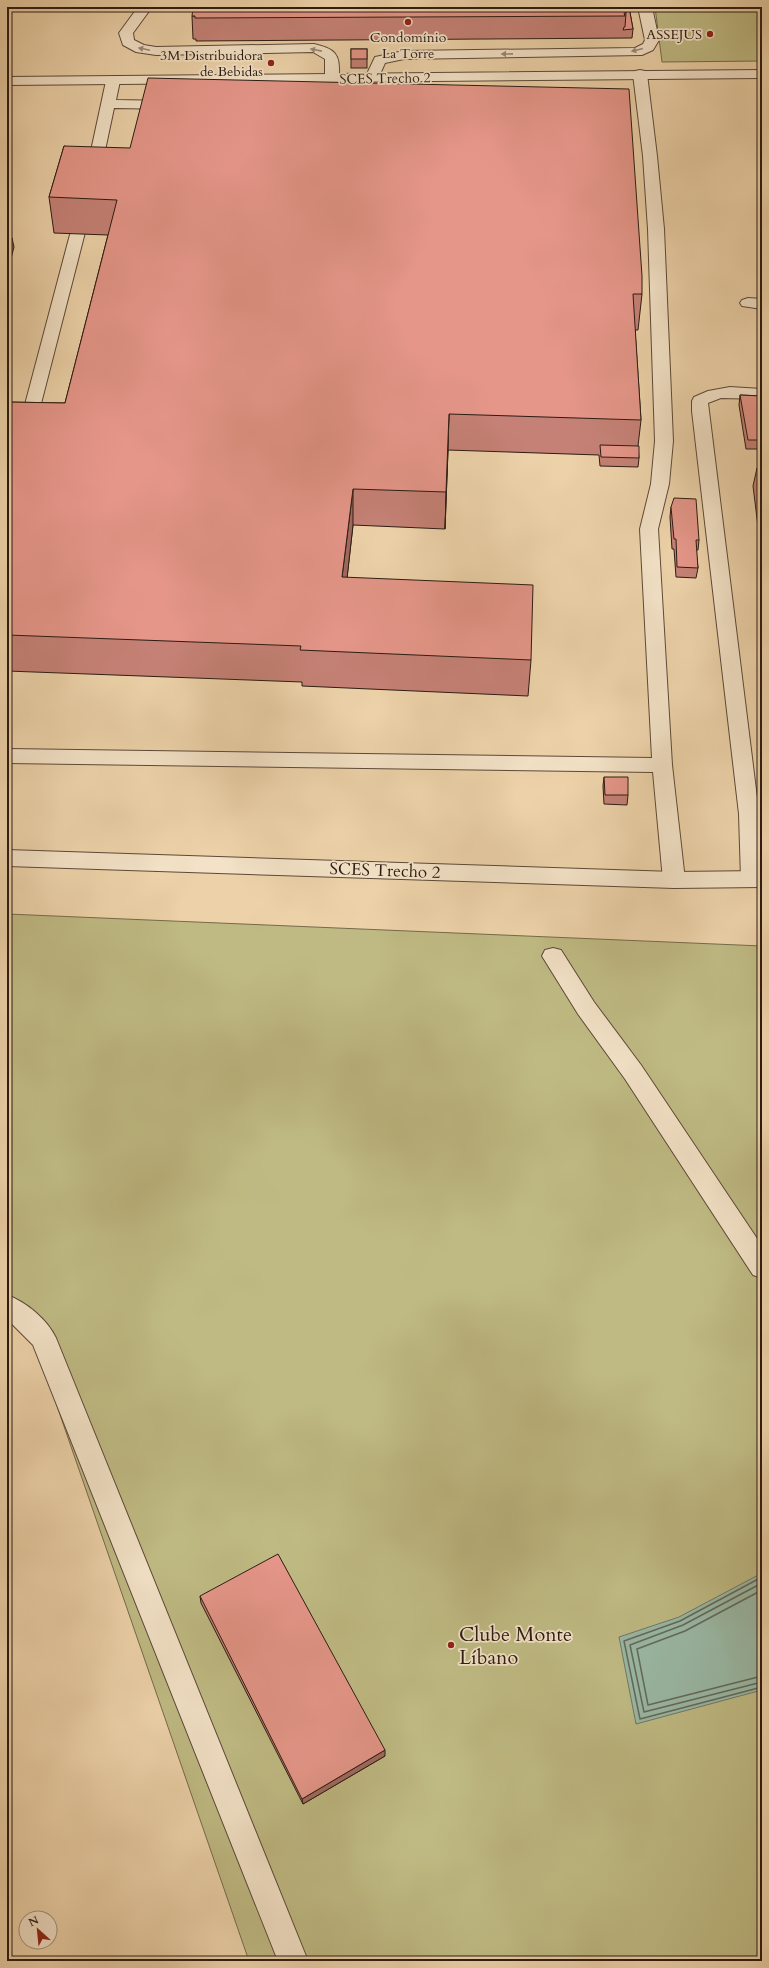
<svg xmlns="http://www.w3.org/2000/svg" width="769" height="1968" font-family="Cardo,serif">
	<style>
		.green { fill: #bfba83; stroke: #766a4b }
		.water { fill: #9ab8a4; stroke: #6e796a }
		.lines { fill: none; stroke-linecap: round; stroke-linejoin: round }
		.shore { stroke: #636a5c; stroke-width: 1.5 }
		.service-casing { stroke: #5c4938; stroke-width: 2 }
		.minor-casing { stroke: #5c4938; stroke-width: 2 }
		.tertiary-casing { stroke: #5c4938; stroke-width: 2 }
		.service { fill: #f3e2c7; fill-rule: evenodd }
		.minor { fill: #f3e2c7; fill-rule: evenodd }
		.tertiary { fill: #f3e2c7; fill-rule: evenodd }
		.wall { fill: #c58176; stroke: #2c1b13 }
		.shaded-wall { fill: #a06960; stroke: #2c1b13 }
		.building { fill: #e59689; stroke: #2c1b13 }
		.oneway { fill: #998876 }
		.poi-dot { fill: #8f2418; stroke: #f3e2c7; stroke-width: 1.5 }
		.labels { text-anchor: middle; stroke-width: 3.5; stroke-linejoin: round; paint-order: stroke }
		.far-poi-label { font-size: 14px; fill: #2c1b13; stroke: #f3e2c7; text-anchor: end }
		.far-street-label { font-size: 14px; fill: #2c1b13; stroke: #f3e2c7 }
		.street-label { font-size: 17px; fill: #2c1b13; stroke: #f3e2c7 }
		.near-poi-label { font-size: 20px; fill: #2c1b13; stroke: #f3e2c7; text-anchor: start }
	</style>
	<rect width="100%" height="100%" fill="#edd2a9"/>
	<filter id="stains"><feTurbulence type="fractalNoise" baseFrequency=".005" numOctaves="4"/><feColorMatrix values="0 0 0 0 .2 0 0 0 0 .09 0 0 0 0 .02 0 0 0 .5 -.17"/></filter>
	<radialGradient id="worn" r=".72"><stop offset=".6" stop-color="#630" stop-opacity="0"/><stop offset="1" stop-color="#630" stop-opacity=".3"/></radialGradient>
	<g class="green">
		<polygon points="655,7 762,7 762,61 662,62"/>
		<polygon points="7,914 762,946 762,1961 249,1961 30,1328 7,1321"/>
	</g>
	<polygon class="water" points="762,1573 762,1690 636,1724 619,1637 679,1617"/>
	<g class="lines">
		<g class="shore">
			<polyline points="762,1577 680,1621 624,1641 640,1719 762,1687"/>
			<polyline points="762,1583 683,1625 630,1645 644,1712 762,1682"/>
			<polyline points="762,1590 685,1631 637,1649 648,1705 762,1676"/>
		</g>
		<g class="service-casing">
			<g id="service">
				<polygon points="640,70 645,71 647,74 657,156 664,229 673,441 669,484 658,529 672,765 685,880 681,886 674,888 667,886 663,880 653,772 7,763 7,749 652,758 640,529 651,484 655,441 648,229 643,156 633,74 635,71"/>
				<polygon points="113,77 118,78 120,81 116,100 171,101 176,102 178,105 176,108 171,109 114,108 100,174 34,431 32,435 26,436 20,435 18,431 86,174 106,81 108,78"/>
				<polygon points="748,298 762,299 762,309 742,306 740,303 742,300"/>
				<polygon points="730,387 762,389 762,399 721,398 708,403 759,814 762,880 759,885 752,887 745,885 741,879 739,814 692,411 692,401 694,397 708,391"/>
				<polygon points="553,948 561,950 594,1002 641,1065 762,1246 762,1278 753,1275 625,1079 578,1014 542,956 545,950"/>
				<path d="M7,1295C26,1302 47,1319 56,1338L308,1961H278L33,1345L7,1319Z"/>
			</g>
		</g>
		<g class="minor-casing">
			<g id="minor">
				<path d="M138,7H152L133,33L134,40L144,45L156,47L314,44C330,48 339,51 339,68C339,73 340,77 337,81H327L325,78V59L313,52L156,55L136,52L123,45L119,33Z"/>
				<polygon points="638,7 652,7 659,40 653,50 642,55 404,59 385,63 377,81 367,81 365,78 375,57 404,51 635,48 643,44 645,40"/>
			</g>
		</g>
		<g class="tertiary-casing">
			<g id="tertiary">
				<polygon points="762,70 762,78 7,85 7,77"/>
				<polygon points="7,850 674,872 762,871 762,887 674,888 7,866"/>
			</g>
		</g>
		<use href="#service" class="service"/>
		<use href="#minor" class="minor"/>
		<use href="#tertiary" class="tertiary"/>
	</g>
	<g class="wall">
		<polygon points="629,7 633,29 632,38 196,41 196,39 193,39 192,16"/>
		<rect x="351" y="49" width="16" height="19"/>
		<polygon points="64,146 642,294 638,330 635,330 641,420 638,446 639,458 638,467 600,466 599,455 448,450 445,529 353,525 347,578 531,660 528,696 302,686 302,682 7,671 7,402 65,403 108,235 54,233 49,197"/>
		<polygon points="740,395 762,396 762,449 746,449 739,405"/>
		<polygon points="757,468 762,468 762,559 753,486"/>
		<polygon points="671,507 699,540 698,550 696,550 698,568 696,578 676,577 674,549 672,549 670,517"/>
		<polygon points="604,777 628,795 627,805 604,804 603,786"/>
		<polygon points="200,1596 385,1756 303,1804 201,1603"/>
	</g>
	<g class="shaded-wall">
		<polygon points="12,238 14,247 7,274 7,258"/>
		<polygon points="449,414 448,450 445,529 446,492"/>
		<polygon points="353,489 353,525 343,614 342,577"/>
		<polygon points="385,1750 385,1756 303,1804 302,1799"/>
	</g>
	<g class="building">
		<polygon points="193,7 625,7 626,13 624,13 625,16 195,18 195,16 192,16"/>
		<polygon points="625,7 629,7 633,29 623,30 624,27 625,27 626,13"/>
		<rect x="351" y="49" width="16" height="10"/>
		<polygon points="148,78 629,89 642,276 642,294 633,294 641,420 449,414 446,492 353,489 342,577 533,585 531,660 300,650 301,646 7,635 7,402 65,403 117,200 49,197 64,146 130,148"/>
		<polygon points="7,238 12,238 7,258"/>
		<polygon points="740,395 762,396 762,440 748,440"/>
		<polygon points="600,445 639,446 639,458 601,457"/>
		<polygon points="757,468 762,468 762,511"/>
		<polygon points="674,498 696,499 699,540 696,540 698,568 677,567 676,539 674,539 671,507"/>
		<polygon points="604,777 628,777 628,795 605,795"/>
		<polygon points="278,1554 385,1750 302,1799 200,1596"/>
	</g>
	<defs><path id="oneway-solid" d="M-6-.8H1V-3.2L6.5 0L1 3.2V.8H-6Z"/></defs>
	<g class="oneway">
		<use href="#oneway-solid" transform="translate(144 49) rotate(-168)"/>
		<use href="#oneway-solid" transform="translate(316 50) rotate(-169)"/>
		<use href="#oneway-solid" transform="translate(637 50) rotate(166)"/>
		<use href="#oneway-solid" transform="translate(507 54) rotate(179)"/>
	</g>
	<g class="poi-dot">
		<circle cx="408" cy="22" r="4"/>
		<circle cx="710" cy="34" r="4"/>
		<circle cx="271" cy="63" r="4"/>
		<circle cx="451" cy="1645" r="4"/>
	</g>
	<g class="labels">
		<g class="far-poi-label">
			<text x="702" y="39">ASSEJUS</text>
			<text x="408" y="42" text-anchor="middle">Condomínio<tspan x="408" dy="16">La Torre</tspan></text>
			<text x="263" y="60">3M Distribuidora<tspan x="263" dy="16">de Bebidas</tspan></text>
		</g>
		<g class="far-street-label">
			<text transform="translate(385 78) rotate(-1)" y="5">SCES Trecho 2</text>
		</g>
		<g class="street-label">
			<text transform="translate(385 870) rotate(2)" y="6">SCES Trecho 2</text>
		</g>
		<g class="near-poi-label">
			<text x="459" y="1641">Clube Monte<tspan x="459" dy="23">Líbano</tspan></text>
		</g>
	</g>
	<rect width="769" height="1968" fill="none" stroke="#edd2a9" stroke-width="24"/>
	<rect x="8" y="8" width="753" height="1952" fill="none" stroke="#2c1b13" stroke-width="2"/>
	<rect x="12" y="12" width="745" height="1944" fill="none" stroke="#2c1b13"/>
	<g transform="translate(38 1930) rotate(333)"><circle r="19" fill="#f3e2c7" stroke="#a3927f"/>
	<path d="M0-3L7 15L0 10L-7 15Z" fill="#8f2418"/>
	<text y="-6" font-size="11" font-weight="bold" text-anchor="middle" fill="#2c1b13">N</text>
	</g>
	<rect width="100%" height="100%" filter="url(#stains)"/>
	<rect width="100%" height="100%" fill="url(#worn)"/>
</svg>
